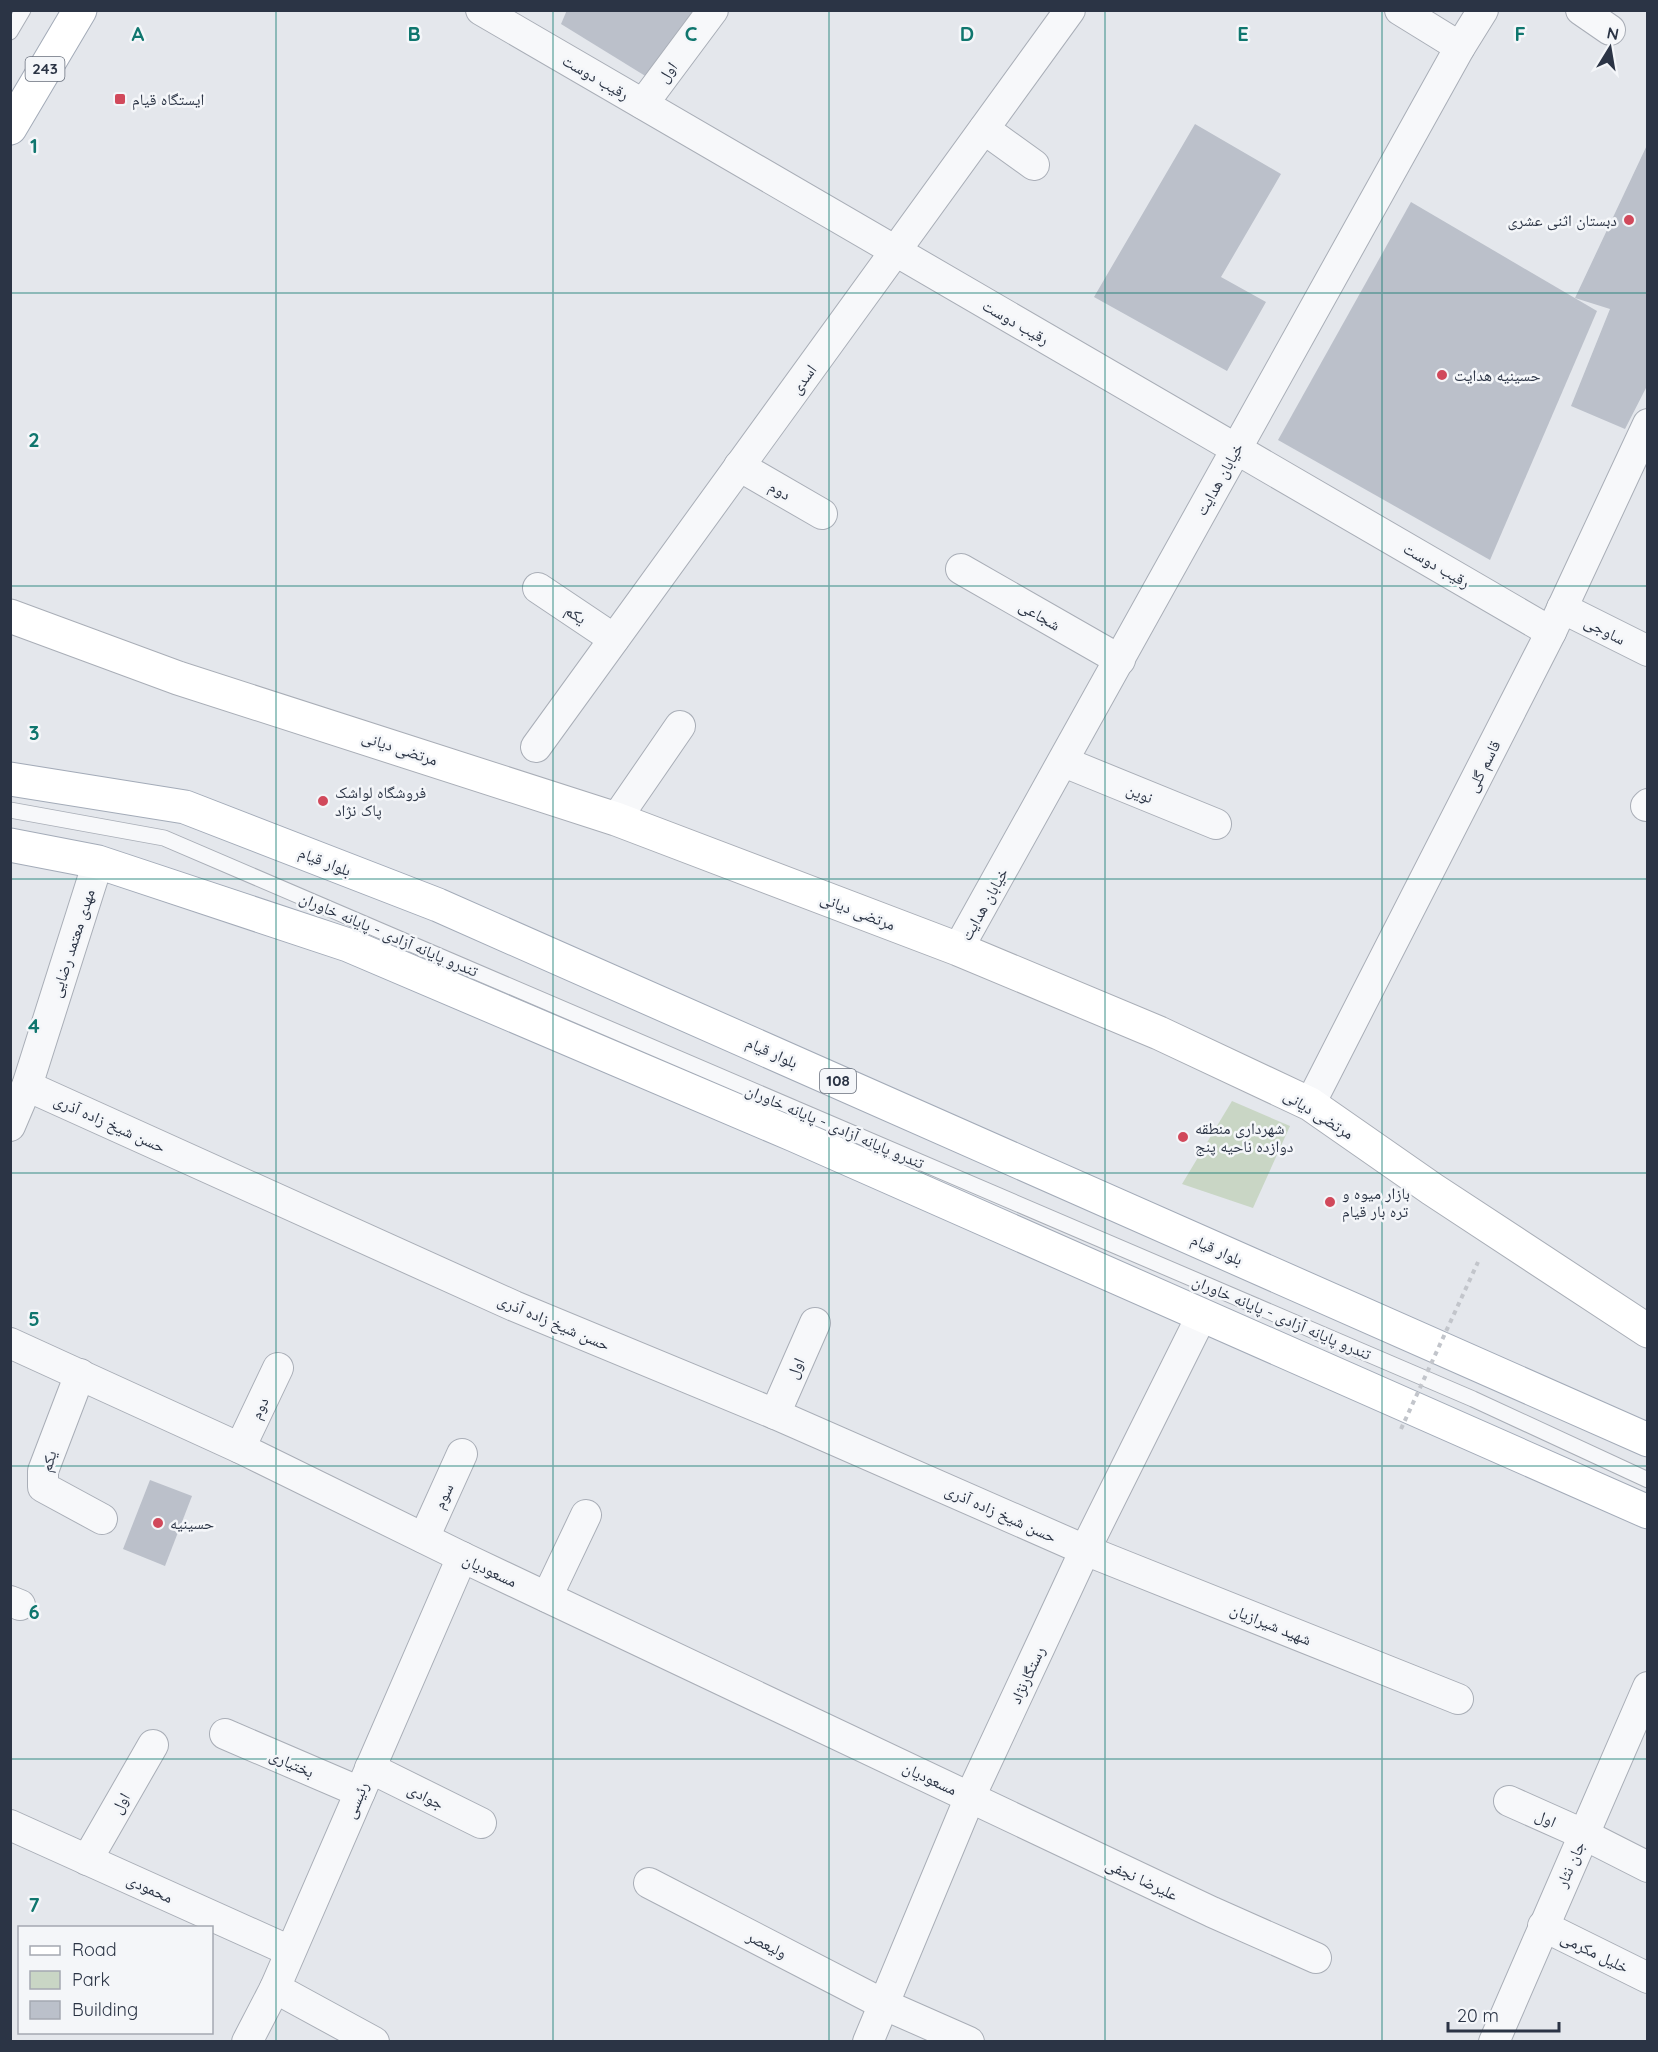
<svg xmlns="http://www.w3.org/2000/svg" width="1658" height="2052" font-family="Quicksand,'Noto Naskh Arabic',sans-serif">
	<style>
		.green { fill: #c9d6c5 }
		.building { fill: #bbc0ca }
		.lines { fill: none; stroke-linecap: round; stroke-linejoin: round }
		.lane-casing { stroke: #a9aeb7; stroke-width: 17 }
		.street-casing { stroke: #a9aeb7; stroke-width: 32 }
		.secondary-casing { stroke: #a9aeb7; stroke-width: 35 }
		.primary-casing { stroke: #a3abb8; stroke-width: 35 }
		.lane { stroke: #f7f8fa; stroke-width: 15 }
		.street { stroke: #f7f8fa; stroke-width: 30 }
		.secondary { stroke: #fff; stroke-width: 33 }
		.primary { stroke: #fff; stroke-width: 33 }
		.path-bridge { stroke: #c2c5cb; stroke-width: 4; stroke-dasharray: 4.5 4.5; stroke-linecap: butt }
		.grid { fill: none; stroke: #0f766e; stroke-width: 1.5; stroke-opacity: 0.55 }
		.poi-dot { fill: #d1495b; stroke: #f4f6f9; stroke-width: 2 }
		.labels { text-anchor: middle; stroke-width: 5; stroke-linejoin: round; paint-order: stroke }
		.shield { fill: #f4f6f9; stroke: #676e7b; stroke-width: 1.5 }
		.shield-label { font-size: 15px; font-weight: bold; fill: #2b3445 }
		.street-label { font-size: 16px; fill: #2b3445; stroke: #f4f6f9 }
		.poi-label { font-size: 16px; fill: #2b3445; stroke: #f4f6f9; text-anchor: start }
		.grid-label { font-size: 20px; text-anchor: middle; font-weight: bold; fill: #0f766e; stroke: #f4f6f9; stroke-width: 5; stroke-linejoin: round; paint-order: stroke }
	</style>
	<rect width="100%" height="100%" fill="#e4e7ec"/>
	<polygon class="green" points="1232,1101 1290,1126 1253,1208 1182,1184"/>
	<g class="building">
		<polygon points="567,10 697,10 647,77 561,24"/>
		<polygon points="1195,124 1281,174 1221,277 1266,302 1227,371 1094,297"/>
		<polygon points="1648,143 1648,384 1625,429 1571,406 1610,309 1575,298"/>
		<polygon points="1411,202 1597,311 1490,560 1278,440"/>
		<polygon points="150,1480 192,1496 165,1566 123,1549"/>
	</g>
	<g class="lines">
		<g class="lane-casing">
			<g id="lane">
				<polyline points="10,32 23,10"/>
				<polyline points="10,810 164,838 1473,1399 1648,1480"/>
			</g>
		</g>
		<g class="street-casing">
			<g id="street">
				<polyline points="481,10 1551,632"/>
				<polyline points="1400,10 1460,47"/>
				<polyline points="1581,10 1610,30"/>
				<polyline points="643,104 713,10"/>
				<polyline points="984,129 1034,165"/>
				<polyline points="739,466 822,514"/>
				<polyline points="961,569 1120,660"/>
				<polyline points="538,588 614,639"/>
				<polyline points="1562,608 1648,651"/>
				<polyline points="536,747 1070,10"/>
				<polyline points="1064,762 1216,824"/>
				<polyline points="1646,806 1648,804"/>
				<polyline points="616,819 680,726"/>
				<polyline points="958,949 1460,47 1483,10"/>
				<polyline points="27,1086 514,1306 775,1414 1085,1550 1458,1699"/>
				<polyline points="1310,1104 1551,632 1648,424"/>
				<polyline points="10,1126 27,1086 98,862"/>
				<polyline points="10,1343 240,1448 462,1557 1212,1912 1316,1958"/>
				<polyline points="80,1374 43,1471 43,1487 102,1519"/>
				<polyline points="775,1414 815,1323"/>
				<polyline points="240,1448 278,1368"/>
				<polyline points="424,1538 462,1454"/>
				<polyline points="547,1597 586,1515"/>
				<polyline points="10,1601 20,1605"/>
				<polyline points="225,1734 360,1792"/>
				<polyline points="370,1768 481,1823"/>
				<polyline points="1509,1801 1583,1834 1648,1867"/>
				<polyline points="10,1825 290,1951"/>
				<polyline points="87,1860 153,1745"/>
				<polyline points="649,1883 885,2005 969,2042"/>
				<polyline points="1543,1926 1648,1978"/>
				<polyline points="275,1988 374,2042"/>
				<polyline points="247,2042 275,1988 462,1557"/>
				<polyline points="868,2042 970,1797 1085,1550 1202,1315"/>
				<polyline points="1494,2042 1648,1687"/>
			</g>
		</g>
		<g class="secondary-casing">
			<polyline id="secondary" points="10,616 178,678 616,819 958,949 1159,1033 1310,1104 1432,1189 1648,1331"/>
		</g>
		<g class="primary-casing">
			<g id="primary">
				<polyline points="10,128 80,10"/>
				<polyline points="10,779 185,807 438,905 1648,1440"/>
				<polyline points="10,845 98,862 348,945 794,1135 1648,1512"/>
			</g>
		</g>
		<use href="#lane" class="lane"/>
		<use href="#street" class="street"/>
		<use href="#secondary" class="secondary"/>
		<use href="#primary" class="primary"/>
		<polyline class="path-bridge" points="1401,1429 1478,1262"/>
	</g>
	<path class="grid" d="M276,10V2042M553,10V2042M829,10V2042M1105,10V2042M1382,10V2042M10,293H1648M10,586H1648M10,879H1648M10,1173H1648M10,1466H1648M10,1759H1648"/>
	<g class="poi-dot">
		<rect x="114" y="93" width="12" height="12" rx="3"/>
		<circle cx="1629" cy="220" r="6"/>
		<circle cx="1442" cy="375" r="6"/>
		<circle cx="323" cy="801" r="6"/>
		<circle cx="1183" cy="1137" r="6"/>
		<circle cx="1330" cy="1202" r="6"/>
		<circle cx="158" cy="1523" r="6"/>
	</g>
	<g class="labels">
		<g class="shield">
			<rect x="25.5" y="57" width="39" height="24" rx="4.5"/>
			<rect x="820" y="1069" width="36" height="24" rx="4.5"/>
		</g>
		<g class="shield-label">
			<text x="45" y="74">243</text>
			<text x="838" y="1086">108</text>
		</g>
		<g class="street-label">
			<text transform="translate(667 72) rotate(-53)" y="6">اول</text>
			<text transform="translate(596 77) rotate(30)" y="6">رقیب دوست</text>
			<text transform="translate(1016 322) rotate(30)" y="6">رقیب دوست</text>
			<text transform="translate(803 379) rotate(-54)" y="6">اسدی</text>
			<text transform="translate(1219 479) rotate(-61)" y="6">خیابان‌ هدایت</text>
			<text transform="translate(780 490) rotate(30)" y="6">دوم</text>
			<text transform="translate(1437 565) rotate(30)" y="6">رقیب دوست</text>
			<text transform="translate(576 614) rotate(34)" y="6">یکم</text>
			<text transform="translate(1040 615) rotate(30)" y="6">شجاعی</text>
			<text transform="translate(1605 630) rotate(27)" y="6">ساوجی</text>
			<text transform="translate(400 748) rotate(18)" y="6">مرتضی دیانی</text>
			<text transform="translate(1483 766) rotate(-63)" y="6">قاسم گلی</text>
			<text transform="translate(1140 793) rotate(22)" y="6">نوین</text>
			<text transform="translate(325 861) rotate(21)" y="6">بلوار قیام</text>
			<text transform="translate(984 904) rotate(-61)" y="6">خیابان‌ هدایت</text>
			<text transform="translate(858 911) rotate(21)" y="6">مرتضی دیانی</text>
			<text transform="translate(389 934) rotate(23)" y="6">تندرو پایانه آزادی - پایانه خاوران</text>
			<text transform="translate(72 943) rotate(-72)" y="6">مهدی معتمد رضایی</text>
			<text transform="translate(772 1052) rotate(24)" y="6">بلوار قیام</text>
			<text transform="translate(1319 1114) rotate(32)" y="6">مرتضی دیانی</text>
			<text transform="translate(110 1123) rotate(24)" y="6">حسن شیخ زاده آذری</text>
			<text transform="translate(835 1126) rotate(23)" y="6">تندرو پایانه آزادی - پایانه خاوران</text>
			<text transform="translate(1217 1249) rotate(24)" y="6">بلوار قیام</text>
			<text transform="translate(1282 1317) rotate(23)" y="6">تندرو پایانه آزادی - پایانه خاوران</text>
			<text transform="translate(554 1322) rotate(23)" y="6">حسن شیخ زاده آذری</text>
			<text transform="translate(795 1368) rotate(-66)" y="6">اول</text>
			<text transform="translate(259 1408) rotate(-65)" y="6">دوم</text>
			<text transform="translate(48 1461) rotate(-74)" y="6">یکم</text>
			<text transform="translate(443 1496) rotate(-65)" y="6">سوم</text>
			<text transform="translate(1001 1513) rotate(24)" y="6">حسن شیخ زاده آذری</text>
			<text transform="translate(490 1570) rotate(25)" y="6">مسعودیان</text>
			<text transform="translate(1271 1624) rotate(22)" y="6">شهید شیرازیان</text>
			<text transform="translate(1027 1675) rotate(-65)" y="6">رستگارنژاد</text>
			<text transform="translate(292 1763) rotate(24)" y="6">بختیاری</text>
			<text transform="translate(930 1778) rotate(25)" y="6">مسعودیان</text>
			<text transform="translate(426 1796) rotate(27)" y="6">جوادی</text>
			<text transform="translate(356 1800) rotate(-67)" y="6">رئیسی</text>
			<text transform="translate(120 1803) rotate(-60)" y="6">اول</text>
			<text transform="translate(1546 1818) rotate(24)" y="6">اول</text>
			<text transform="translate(1570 1864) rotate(-66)" y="6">جان نثار</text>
			<text transform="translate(1142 1879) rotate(25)" y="6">علیرضا نجفی</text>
			<text transform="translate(150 1888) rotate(24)" y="6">محمودی</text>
			<text transform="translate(767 1944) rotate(27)" y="6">ولیعصر</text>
			<text transform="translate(1595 1952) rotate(26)" y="6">خلیل مکرمی</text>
		</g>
		<g class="poi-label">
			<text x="132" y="105">ایستگاه قیام</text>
			<text x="1617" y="226" text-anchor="end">دبستان اثنی عشری</text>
			<text x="1454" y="381">حسینیه هدایت</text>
			<text x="335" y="798">فروشگاه لواشک<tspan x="335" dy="18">پاک نژاد</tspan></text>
			<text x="1195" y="1134">شهرداری منطقه<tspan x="1195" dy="18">دوازده ناحیه پنج</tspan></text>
			<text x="1342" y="1199">بازار میوه و<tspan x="1342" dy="18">تره بار قیام</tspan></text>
			<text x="170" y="1529">حسینیه</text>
		</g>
	</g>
	<g class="grid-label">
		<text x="138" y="41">A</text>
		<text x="414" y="41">B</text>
		<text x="691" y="41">C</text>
		<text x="967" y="41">D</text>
		<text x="1243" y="41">E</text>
		<text x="1520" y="41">F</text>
		<text x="34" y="153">1</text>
		<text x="34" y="447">2</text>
		<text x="34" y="740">3</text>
		<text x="34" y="1033">4</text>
		<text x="34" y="1326">5</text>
		<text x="34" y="1619">6</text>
		<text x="34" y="1912">7</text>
	</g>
	<rect width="1658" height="2052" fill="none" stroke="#2b3445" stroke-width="24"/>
	<rect x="18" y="1926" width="195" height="108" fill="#f4f6f9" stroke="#a4a8b1" stroke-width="1.5"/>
	<rect x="30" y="1946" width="30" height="9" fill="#ffffff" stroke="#a4a8b1" stroke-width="1.5"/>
	<text x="72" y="1956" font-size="18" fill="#2b3445">Road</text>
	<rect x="30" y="1971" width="30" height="18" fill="#c9d6c5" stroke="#a4a8b1" stroke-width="1.5"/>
	<text x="72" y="1986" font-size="18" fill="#2b3445">Park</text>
	<rect x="30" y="2001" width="30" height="18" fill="#bbc0ca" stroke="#a4a8b1" stroke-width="1.5"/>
	<text x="72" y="2016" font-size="18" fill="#2b3445">Building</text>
	<g transform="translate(1610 48) rotate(11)" stroke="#f4f6f9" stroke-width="4.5" paint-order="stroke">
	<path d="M0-4.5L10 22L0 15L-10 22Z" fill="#2b3445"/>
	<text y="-9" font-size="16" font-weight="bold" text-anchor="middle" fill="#2b3445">N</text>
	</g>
	<path d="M1448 2022v9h111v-9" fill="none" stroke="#2b3445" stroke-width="3"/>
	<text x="1457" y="2022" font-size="18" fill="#2b3445" stroke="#f4f6f9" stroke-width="4.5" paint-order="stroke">20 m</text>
</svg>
